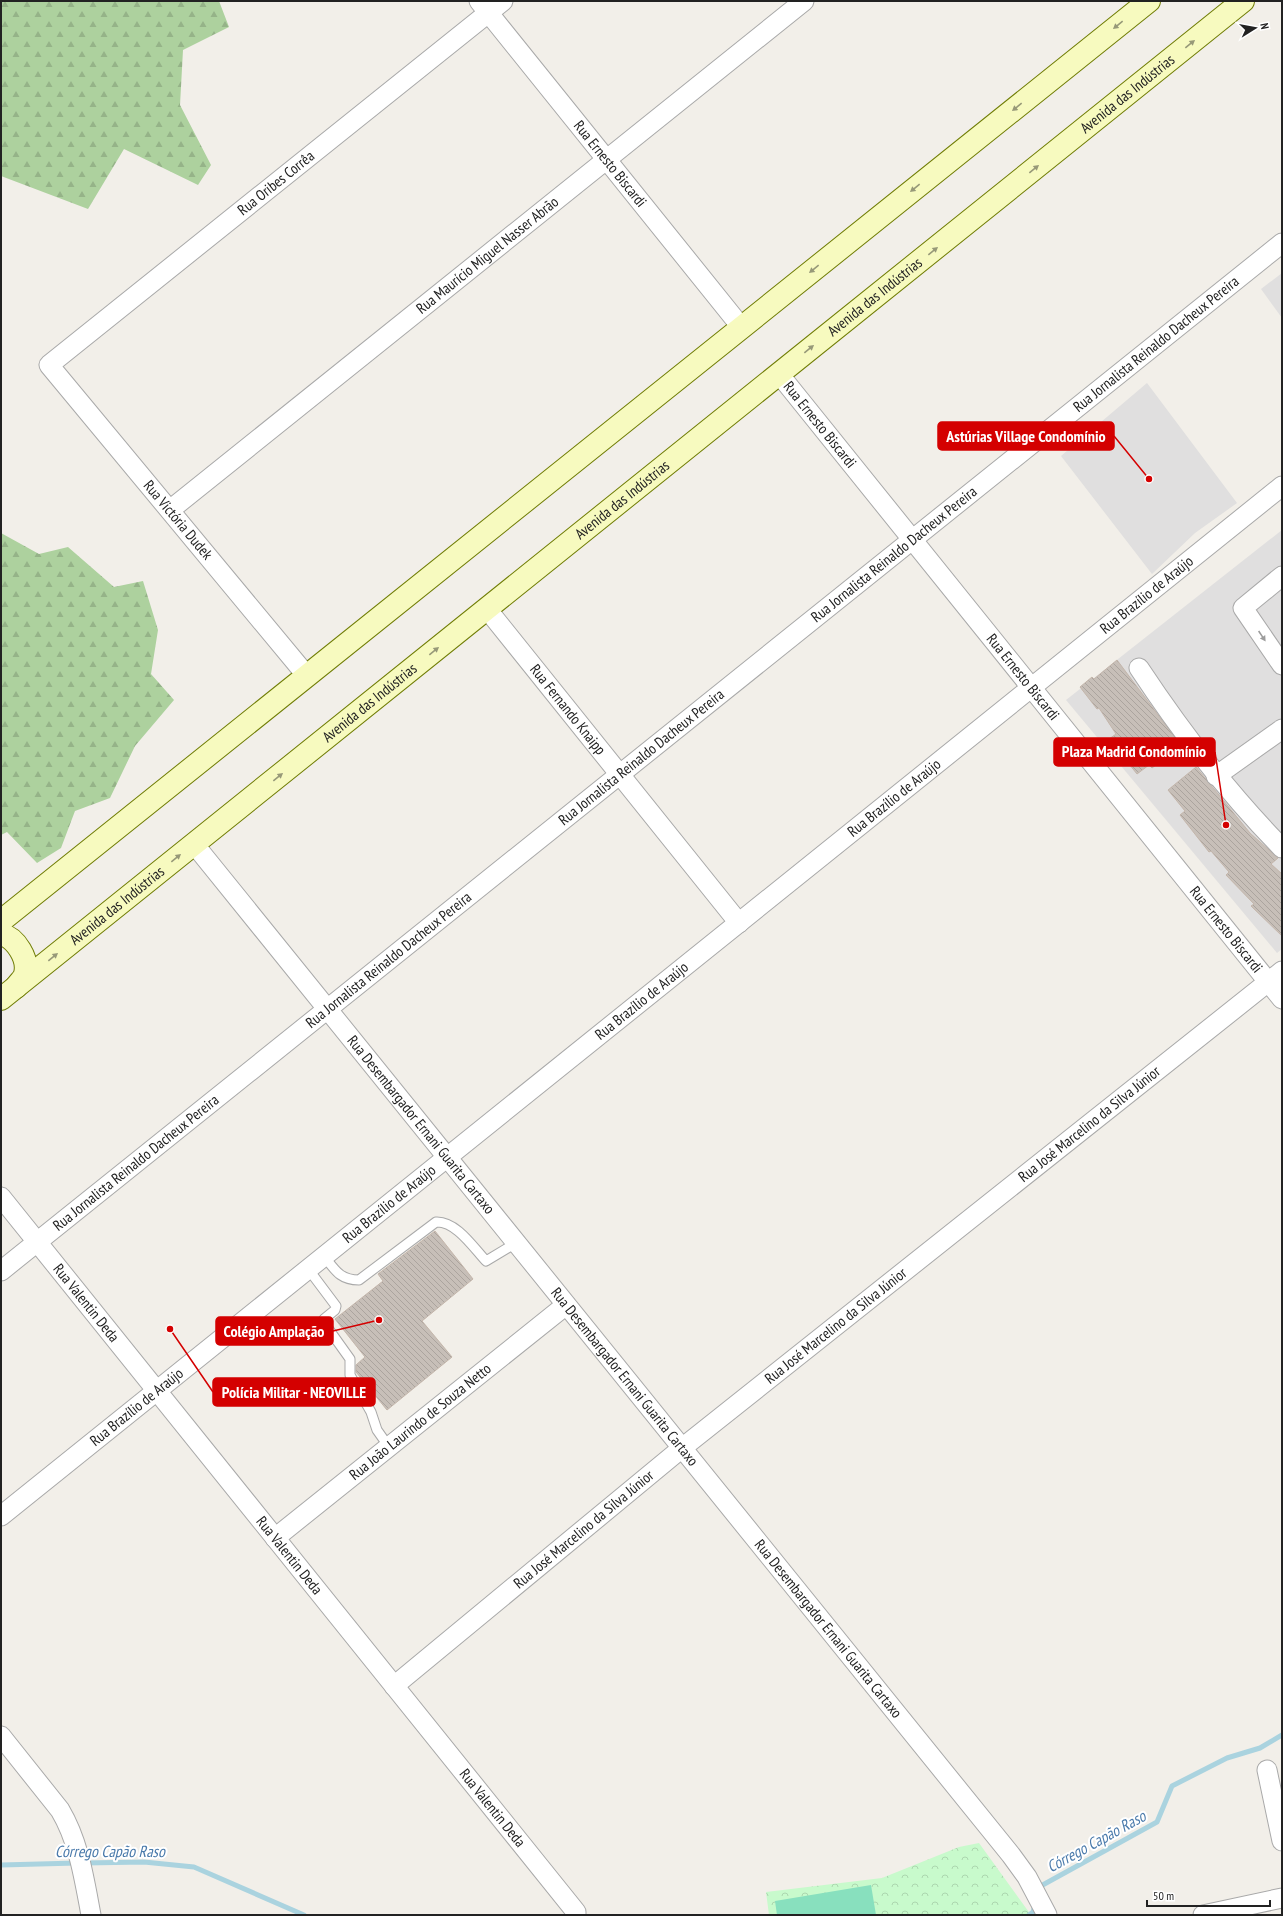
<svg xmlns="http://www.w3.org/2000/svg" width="1283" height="1916" font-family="'PT Sans Narrow',sans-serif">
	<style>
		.residential { fill: #e0dfdf }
		.forest { fill: url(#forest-firs) }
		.park { fill: url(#park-crowns) }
		.pitch { fill: #88e0be }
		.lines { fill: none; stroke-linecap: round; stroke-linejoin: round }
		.stream { stroke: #aad3df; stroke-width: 5 }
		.building { fill: url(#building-back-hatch); stroke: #c4b6ab }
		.service-casing { stroke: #a9a9a9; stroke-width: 11 }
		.minor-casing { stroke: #a9a9a9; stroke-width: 21 }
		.secondary-casing { stroke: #707d05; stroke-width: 24 }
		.service { stroke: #fff; stroke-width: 9 }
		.minor { stroke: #fff; stroke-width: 19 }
		.secondary { stroke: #f7fabf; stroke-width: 22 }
		.oneway { fill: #979978 }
		.oneway2 { fill: #9c9c9c }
		.labels { text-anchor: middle; stroke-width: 4; stroke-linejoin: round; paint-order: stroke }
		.street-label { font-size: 15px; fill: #222; stroke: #fff }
		.water-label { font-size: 16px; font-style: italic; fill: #4a7aab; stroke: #fff }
		.leader { fill: none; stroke: #d40000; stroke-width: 1.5 }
		.callout-dot { fill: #d40000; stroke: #fff; stroke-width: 1.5 }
		.callout { fill: #d40000; stroke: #d40000; stroke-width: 1.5 }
		.callout-label { font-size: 16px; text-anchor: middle; font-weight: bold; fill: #fff }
	</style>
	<defs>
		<pattern id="forest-firs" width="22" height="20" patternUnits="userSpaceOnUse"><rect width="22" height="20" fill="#add19e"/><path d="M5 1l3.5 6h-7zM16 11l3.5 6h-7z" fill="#95b388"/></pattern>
		<pattern id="park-crowns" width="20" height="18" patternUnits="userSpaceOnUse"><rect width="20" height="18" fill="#c8facc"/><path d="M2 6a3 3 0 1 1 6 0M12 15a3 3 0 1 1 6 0" fill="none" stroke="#acd6af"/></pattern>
		<pattern id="building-back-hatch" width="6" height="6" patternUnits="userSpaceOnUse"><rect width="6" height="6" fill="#c7bfb8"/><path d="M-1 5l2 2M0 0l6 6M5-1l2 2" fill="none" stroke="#aba49e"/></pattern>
	</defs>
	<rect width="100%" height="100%" fill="#f2efe9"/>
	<g class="residential">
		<polygon points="1282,273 1282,318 1261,289"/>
		<polygon points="1147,383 1237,503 1195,533 1152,574 1061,456"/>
		<polygon points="1282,530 1282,949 1277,953 1066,700"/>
	</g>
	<g class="forest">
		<polygon points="1,1 219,1 229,27 183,50 180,105 211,165 198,185 124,149 88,209 1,176"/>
		<polygon points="1,533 39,554 68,547 114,587 143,581 158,630 151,674 174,700 135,746 110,798 75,811 61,848 37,863 7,832 1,835"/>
	</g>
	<polygon class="park" points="979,1843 1031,1915 769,1915 766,1892 882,1878 959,1847"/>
	<polygon class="pitch" points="871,1885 876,1915 777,1915 775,1901"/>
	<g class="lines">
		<g class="stream">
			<polyline points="85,1863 144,1862 194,1867 304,1915"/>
			<polyline points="1,1865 77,1863"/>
			<polyline points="1039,1889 1039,1887 1157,1822 1172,1786 1227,1758 1260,1748 1282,1735"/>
			<polyline points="1029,1915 1033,1912 1035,1905"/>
		</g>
	</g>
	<g class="building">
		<polygon points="1117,660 1191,759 1182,766 1172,753 1152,768 1149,765 1137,774 1109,739 1116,734 1099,708 1097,709 1080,687 1092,677 1094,679"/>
		<polygon points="1196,767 1250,833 1278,858 1271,864 1282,874 1282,936 1251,906 1254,904 1226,875 1229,872 1211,851 1209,852 1180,815 1185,811 1168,790"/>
		<polygon points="435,1231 473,1279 422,1321 452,1357 387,1410 356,1372 356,1365 365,1357 335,1319 383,1281 378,1274"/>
	</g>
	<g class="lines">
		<g class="service-casing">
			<g id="service">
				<path d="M324,1256C335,1270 340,1280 359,1280L436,1222C456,1221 473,1247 486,1261L516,1243"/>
				<polyline points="309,1270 336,1306 335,1310 324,1319 325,1324 350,1359 350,1375 371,1412 377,1430 389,1447"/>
			</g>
		</g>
		<g class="minor-casing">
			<g id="minor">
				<path id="s1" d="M479,1L742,328"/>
				<path id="s2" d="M779,374L1282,999"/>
				<path id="s3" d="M170,510L804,1"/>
				<polyline points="1282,576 1243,608 1282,665"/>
				<path id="s4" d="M487,609L739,923"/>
				<path d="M1139,668C1182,733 1228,793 1282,848"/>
				<path id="s5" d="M307,676L49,365L503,1"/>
				<polyline points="1216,776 1282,729"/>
				<path id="s6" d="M194,844L1011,1855L1027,1877L1047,1915"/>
				<path id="s7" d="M1,1197L576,1912V1915"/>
				<path id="s8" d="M1,1271L1282,243"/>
				<path id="s9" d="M1,1516L1282,486"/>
				<path id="s10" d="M275,1538L566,1305"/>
				<path id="s11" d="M394,1686L682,1448L1282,971"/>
				<path d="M1,1736L60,1810C79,1842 84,1878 91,1915"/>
				<polyline points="1267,1770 1282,1841"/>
				<polyline points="1203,1915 1282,1898"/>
			</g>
		</g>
		<g class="secondary-casing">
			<g id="secondary">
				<polyline points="1,921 1149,1"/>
				<path d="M1,934C16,938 29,959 25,974C24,978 18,984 16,987"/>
				<path id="s12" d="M1,999L1243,1"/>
			</g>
		</g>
		<use href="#service" class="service"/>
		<use href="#minor" class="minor"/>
		<use href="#secondary" class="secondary"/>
	</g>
	<defs><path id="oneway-solid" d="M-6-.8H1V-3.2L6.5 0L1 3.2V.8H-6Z"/></defs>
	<g class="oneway">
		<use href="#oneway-solid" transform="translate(1118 25) rotate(141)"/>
		<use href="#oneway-solid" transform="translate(1190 44) rotate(-39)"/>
		<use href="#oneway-solid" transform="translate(1017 107) rotate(141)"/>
		<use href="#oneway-solid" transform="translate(1034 169) rotate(-39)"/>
		<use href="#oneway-solid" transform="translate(915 188) rotate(141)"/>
		<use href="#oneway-solid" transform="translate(933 251) rotate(-39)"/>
		<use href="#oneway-solid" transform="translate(814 269) rotate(141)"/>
		<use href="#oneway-solid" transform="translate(809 349) rotate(-39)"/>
		<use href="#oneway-solid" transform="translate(434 651) rotate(-39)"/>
		<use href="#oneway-solid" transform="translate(278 777) rotate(-39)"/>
		<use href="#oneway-solid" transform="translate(176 858) rotate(-39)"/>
		<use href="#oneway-solid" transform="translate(53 957) rotate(-39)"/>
	</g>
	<use class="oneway2" href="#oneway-solid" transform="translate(1262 636) rotate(56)"/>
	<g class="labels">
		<g class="street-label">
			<text dy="5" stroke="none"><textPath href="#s12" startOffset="1445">Avenida das Indústrias</textPath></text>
			<text dy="5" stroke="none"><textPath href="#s1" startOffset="209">Rua Ernesto Biscardi</textPath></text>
			<text dy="5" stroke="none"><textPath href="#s5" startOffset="695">Rua Oribes Corrêa</textPath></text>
			<text dy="5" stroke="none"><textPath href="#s3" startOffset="407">Rua Maurício Miguel Nasser Abrão</textPath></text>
			<text dy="5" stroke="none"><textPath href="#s12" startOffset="1121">Avenida das Indústrias</textPath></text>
			<text dy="5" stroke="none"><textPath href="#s8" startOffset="1481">Rua Jornalista Reinaldo Dacheux Pereira</textPath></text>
			<text dy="5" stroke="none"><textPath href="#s2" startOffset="65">Rua Ernesto Biscardi</textPath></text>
			<text dy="5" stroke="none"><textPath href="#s12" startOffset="797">Avenida das Indústrias</textPath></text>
			<text transform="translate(178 520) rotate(50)" y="5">Rua Victória Dudek</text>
			<text dy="5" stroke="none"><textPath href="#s8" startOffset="1145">Rua Jornalista Reinaldo Dacheux Pereira</textPath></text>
			<text dy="5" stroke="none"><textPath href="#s9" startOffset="1470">Rua Brazílio de Araújo</textPath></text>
			<text dy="5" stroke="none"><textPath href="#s2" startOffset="389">Rua Ernesto Biscardi</textPath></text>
			<text dy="5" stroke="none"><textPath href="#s12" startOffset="473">Avenida das Indústrias</textPath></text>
			<text dy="5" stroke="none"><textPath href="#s4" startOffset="129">Rua Fernando Knaipp</textPath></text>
			<text dy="5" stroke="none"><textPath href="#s8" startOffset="821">Rua Jornalista Reinaldo Dacheux Pereira</textPath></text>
			<text dy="5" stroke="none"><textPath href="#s9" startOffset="1146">Rua Brazílio de Araújo</textPath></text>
			<text dy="5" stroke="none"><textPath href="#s12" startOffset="149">Avenida das Indústrias</textPath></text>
			<text dy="5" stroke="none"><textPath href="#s2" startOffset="713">Rua Ernesto Biscardi</textPath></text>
			<text dy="5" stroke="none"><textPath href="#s8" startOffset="497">Rua Jornalista Reinaldo Dacheux Pereira</textPath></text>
			<text dy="5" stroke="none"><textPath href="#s9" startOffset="822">Rua Brazílio de Araújo</textPath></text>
			<text dy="5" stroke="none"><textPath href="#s11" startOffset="894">Rua José Marcelino da Silva Júnior</textPath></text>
			<text dy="5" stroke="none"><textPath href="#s6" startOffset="361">Rua Desembargador Ernani Guarita Cartaxo</textPath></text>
			<text dy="5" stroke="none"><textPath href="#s8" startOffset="173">Rua Jornalista Reinaldo Dacheux Pereira</textPath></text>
			<text dy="5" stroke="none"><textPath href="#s9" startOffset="498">Rua Brazílio de Araújo</textPath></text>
			<text dy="5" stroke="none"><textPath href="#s7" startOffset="136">Rua Valentin Deda</textPath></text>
			<text dy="5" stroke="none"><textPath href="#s11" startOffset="570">Rua José Marcelino da Silva Júnior</textPath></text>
			<text dy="5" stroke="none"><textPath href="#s6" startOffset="685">Rua Desembargador Ernani Guarita Cartaxo</textPath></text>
			<text dy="5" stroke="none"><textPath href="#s9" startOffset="174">Rua Brazílio de Araújo</textPath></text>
			<text dy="5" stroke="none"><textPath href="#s10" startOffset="186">Rua João Laurindo de Souza Netto</textPath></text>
			<text dy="5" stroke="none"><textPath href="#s11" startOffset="246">Rua José Marcelino da Silva Júnior</textPath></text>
			<text dy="5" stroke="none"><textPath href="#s7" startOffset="460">Rua Valentin Deda</textPath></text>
			<text dy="5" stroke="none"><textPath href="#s6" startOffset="1009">Rua Desembargador Ernani Guarita Cartaxo</textPath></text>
			<text dy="5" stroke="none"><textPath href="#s7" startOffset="784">Rua Valentin Deda</textPath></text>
		</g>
		<g class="water-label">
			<text transform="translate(1096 1841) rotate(-29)" y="6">Córrego Capão Raso</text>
			<text x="110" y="1857">Córrego Capão Raso</text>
		</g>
	</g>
	<path class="leader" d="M1149 479L1114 436M1226 825L1215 752M379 1320L333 1331M170 1329L213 1392"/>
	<g class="callout-dot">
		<circle cx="1149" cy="479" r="4"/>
		<circle cx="1226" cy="825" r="4"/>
		<circle cx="379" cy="1320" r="4"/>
		<circle cx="170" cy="1329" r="4"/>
	</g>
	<g class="callout">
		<rect x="938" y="422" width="176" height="28" rx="4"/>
		<rect x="1054" y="738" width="161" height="28" rx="4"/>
		<rect x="216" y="1317" width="117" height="28" rx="4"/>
		<rect x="213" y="1378" width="162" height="28" rx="4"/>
	</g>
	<g class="callout-label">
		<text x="1026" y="442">Astúrias Village Condomínio</text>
		<text x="1134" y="757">Plaza Madrid Condomínio</text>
		<text x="274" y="1337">Colégio Amplação</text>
		<text x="294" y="1398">Polícia Militar - NEOVILLE</text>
	</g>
	<rect width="1283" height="1916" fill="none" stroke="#222222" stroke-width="4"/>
	<g transform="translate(1255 28) rotate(79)" stroke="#ffffff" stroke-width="3" paint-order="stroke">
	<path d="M0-3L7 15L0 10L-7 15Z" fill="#222222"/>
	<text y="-6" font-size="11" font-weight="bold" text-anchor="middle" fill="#222222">N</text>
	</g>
	<path d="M1147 1900v6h123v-6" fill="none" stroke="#222222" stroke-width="2"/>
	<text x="1153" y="1900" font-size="12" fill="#222222" stroke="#ffffff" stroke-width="3" paint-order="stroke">50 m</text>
</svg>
